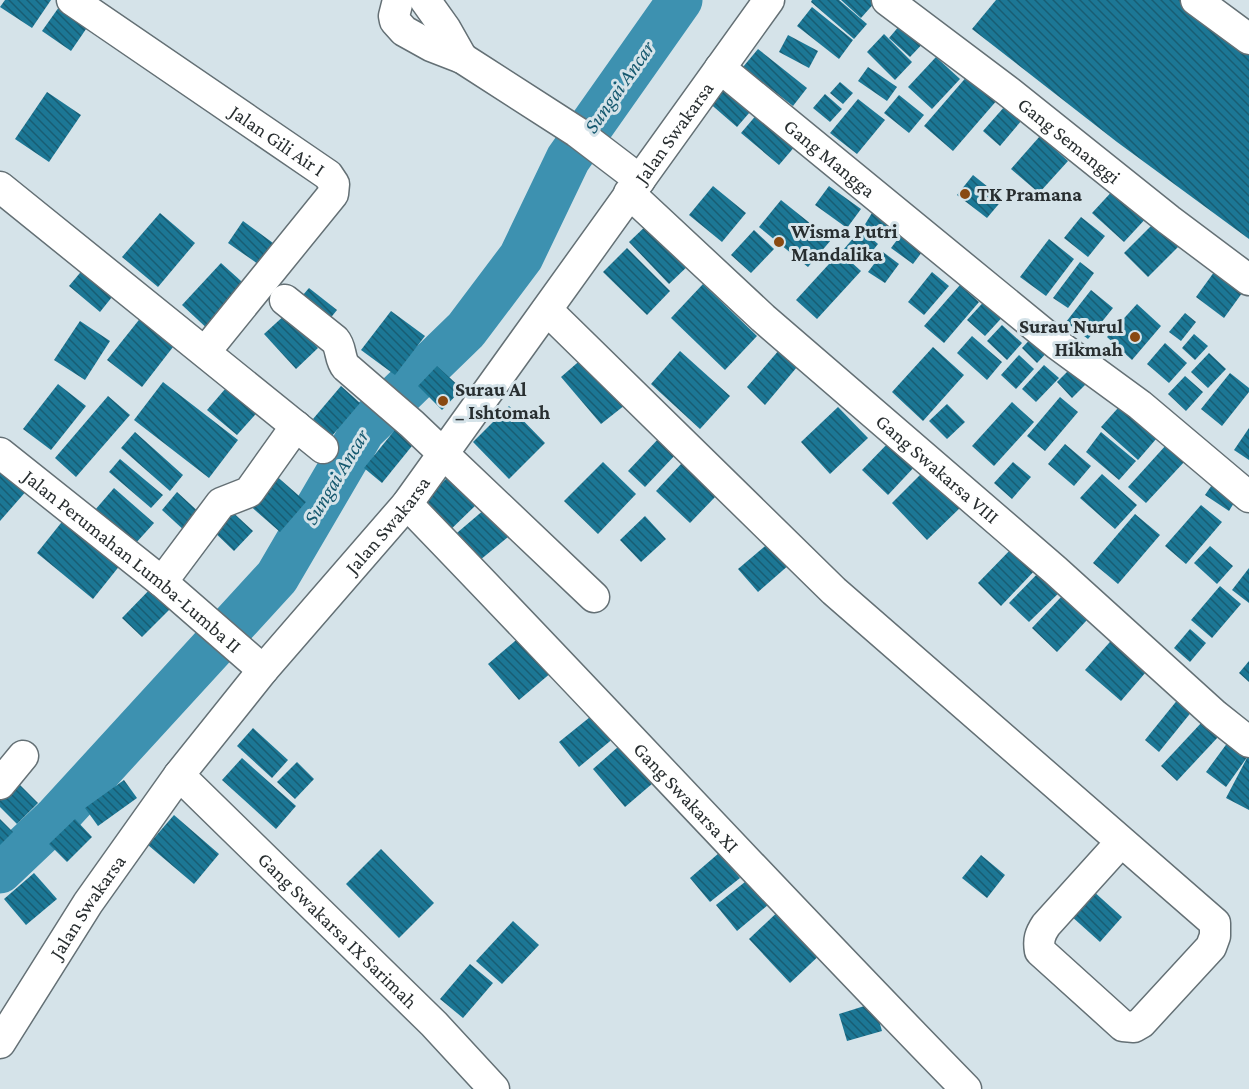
<svg xmlns="http://www.w3.org/2000/svg" width="1249" height="1089" font-family="'Crimson Pro',serif">
	<style>
		.lines { fill: none; stroke-linecap: round; stroke-linejoin: round }
		.river { stroke: #3d91b0; stroke-width: 45 }
		.building { fill: url(#building-back-hatch) }
		.minor-casing { stroke: #647075; stroke-width: 33 }
		.minor { stroke: #fff; stroke-width: 30 }
		.poi-dot { fill: #894911; stroke: #d5e3e9; stroke-width: 2 }
		.labels { text-anchor: middle; stroke-width: 6; stroke-linejoin: round; paint-order: stroke }
		.street-label { font-size: 20px; fill: #282e30; stroke: #d5e3e9 }
		.poi-label { font-size: 20px; font-weight: bold; fill: #282e30; stroke: #d5e3e9; text-anchor: start }
		.water-label { font-size: 21px; font-style: italic; fill: #15586e; stroke: #d5e3e9 }
	</style>
	<defs>
		<pattern id="building-back-hatch" width="6" height="6" patternUnits="userSpaceOnUse" patternTransform="scale(1.5)"><rect width="6" height="6" fill="#1c7795"/><path d="M-1 5l2 2M0 0l6 6M5-1l2 2" fill="none" stroke="#185d73"/></pattern>
	</defs>
	<rect width="100%" height="100%" fill="#d5e3e9"/>
	<g class="lines">
		<polyline class="river" points="0,871 57,817 277,577 363,430 466,330 521,257 568,159 680,0"/>
	</g>
	<g class="building">
		<polygon points="5,0 51,0 32,28 0,7"/>
		<polygon points="64,0 95,16 71,51 42,31"/>
		<polygon points="812,0 839,0 867,24 854,39 811,2"/>
		<polygon points="841,0 877,0 861,18"/>
		<polygon points="996,0 1181,0 1249,50 1249,239 1117,142 972,29"/>
		<polygon points="812,7 853,40 839,59 797,26"/>
		<polygon points="906,18 928,38 910,57 889,38"/>
		<polygon points="884,34 912,62 895,80 867,52"/>
		<polygon points="788,35 818,51 809,68 779,52"/>
		<polygon points="758,49 807,88 793,106 743,67"/>
		<polygon points="936,57 960,79 932,109 908,87"/>
		<polygon points="868,67 897,87 887,101 858,81"/>
		<polygon points="969,74 998,99 953,151 924,126"/>
		<polygon points="725,79 756,105 737,127 707,101"/>
		<polygon points="840,82 853,93 843,104 830,93"/>
		<polygon points="47,92 81,115 49,162 15,139"/>
		<polygon points="825,94 842,109 830,122 813,108"/>
		<polygon points="899,95 924,115 909,133 884,113"/>
		<polygon points="858,99 885,120 857,154 830,133"/>
		<polygon points="764,106 802,138 779,165 741,133"/>
		<polygon points="1005,106 1022,120 1000,146 983,131"/>
		<polygon points="1040,136 1068,161 1039,193 1011,169"/>
		<polygon points="973,175 1003,199 987,218 957,195"/>
		<polygon points="713,186 746,213 722,242 689,215"/>
		<polygon points="829,186 861,209 847,228 815,205"/>
		<polygon points="1117,186 1149,215 1124,242 1092,213"/>
		<polygon points="781,200 831,240 808,267 759,227"/>
		<polygon points="878,203 894,212 881,236 864,226"/>
		<polygon points="160,213 195,243 158,287 122,257"/>
		<polygon points="1081,217 1105,236 1088,257 1064,238"/>
		<polygon points="243,221 273,243 258,264 228,243"/>
		<polygon points="651,221 691,263 669,284 629,242"/>
		<polygon points="1154,223 1178,247 1148,277 1124,253"/>
		<polygon points="906,228 928,244 913,264 891,248"/>
		<polygon points="861,229 878,244 862,264 844,249"/>
		<polygon points="754,230 774,249 751,273 731,255"/>
		<polygon points="1049,239 1074,259 1046,296 1020,277"/>
		<polygon points="627,248 670,291 647,315 603,272"/>
		<polygon points="840,252 861,271 817,319 796,300"/>
		<polygon points="883,252 899,264 885,283 868,272"/>
		<polygon points="90,261 120,287 100,312 69,286"/>
		<polygon points="1080,262 1094,273 1068,308 1053,298"/>
		<polygon points="221,263 251,290 212,333 182,305"/>
		<polygon points="1217,268 1245,289 1224,318 1196,297"/>
		<polygon points="932,272 949,286 924,315 908,302"/>
		<polygon points="703,284 757,336 725,370 671,318"/>
		<polygon points="960,285 979,302 944,343 924,326"/>
		<polygon points="309,288 337,310 324,326 296,303"/>
		<polygon points="1091,290 1113,308 1088,339 1066,322"/>
		<polygon points="990,295 1008,311 985,336 967,320"/>
		<polygon points="1137,304 1161,326 1132,360 1107,337"/>
		<polygon points="146,311 180,338 142,387 107,360"/>
		<polygon points="391,311 425,336 395,375 361,350"/>
		<polygon points="287,313 318,348 296,369 264,334"/>
		<polygon points="1185,313 1196,322 1181,341 1169,332"/>
		<polygon points="80,321 110,341 85,380 54,360"/>
		<polygon points="1002,325 1022,343 1007,360 987,341"/>
		<polygon points="1037,332 1052,347 1037,363 1022,348"/>
		<polygon points="1194,334 1208,346 1195,360 1182,348"/>
		<polygon points="972,336 1002,362 987,380 957,353"/>
		<polygon points="1165,343 1187,363 1169,383 1147,364"/>
		<polygon points="933,347 964,375 923,421 892,392"/>
		<polygon points="780,349 797,367 765,405 747,387"/>
		<polygon points="680,351 730,396 700,429 651,384"/>
		<polygon points="1209,353 1226,369 1208,388 1191,372"/>
		<polygon points="1019,355 1034,369 1016,389 1001,375"/>
		<polygon points="584,357 625,405 601,424 561,377"/>
		<polygon points="1044,365 1059,378 1036,402 1022,389"/>
		<polygon points="437,366 462,389 442,410 418,386"/>
		<polygon points="1073,366 1089,381 1072,398 1057,382"/>
		<polygon points="1230,373 1249,388 1249,392 1222,426 1201,409"/>
		<polygon points="1185,376 1203,392 1186,411 1168,394"/>
		<polygon points="232,381 262,407 237,435 207,410"/>
		<polygon points="163,382 238,440 209,478 134,420"/>
		<polygon points="58,384 86,406 51,450 23,429"/>
		<polygon points="341,386 360,403 332,436 313,419"/>
		<polygon points="108,396 130,415 76,477 55,458"/>
		<polygon points="1060,397 1078,412 1045,451 1027,436"/>
		<polygon points="1126,399 1163,431 1138,460 1101,427"/>
		<polygon points="1012,402 1034,422 994,466 972,446"/>
		<polygon points="947,404 965,422 947,439 929,421"/>
		<polygon points="509,406 545,443 509,479 473,442"/>
		<polygon points="838,407 868,438 830,474 801,442"/>
		<polygon points="398,426 416,441 382,483 364,468"/>
		<polygon points="1249,428 1249,460 1234,450"/>
		<polygon points="135,432 183,475 170,491 121,448"/>
		<polygon points="1101,432 1136,461 1119,480 1086,452"/>
		<polygon points="660,437 677,453 645,487 628,471"/>
		<polygon points="892,439 918,463 888,495 862,470"/>
		<polygon points="1065,444 1091,466 1074,486 1048,464"/>
		<polygon points="1167,444 1185,461 1146,503 1128,487"/>
		<polygon points="120,459 163,495 151,508 109,472"/>
		<polygon points="603,462 636,494 598,534 564,501"/>
		<polygon points="1013,462 1031,477 1012,499 994,483"/>
		<polygon points="682,463 716,496 690,523 656,491"/>
		<polygon points="0,464 28,489 0,521"/>
		<polygon points="929,466 965,503 927,540 892,503"/>
		<polygon points="273,473 306,502 280,532 247,503"/>
		<polygon points="1102,474 1137,505 1115,529 1080,498"/>
		<polygon points="448,477 476,505 444,536 417,507"/>
		<polygon points="1214,482 1237,498 1229,511 1205,495"/>
		<polygon points="114,488 154,523 135,544 95,510"/>
		<polygon points="177,492 202,515 186,532 162,510"/>
		<polygon points="1201,505 1222,522 1186,564 1165,546"/>
		<polygon points="226,506 253,531 234,551 208,526"/>
		<polygon points="485,509 508,537 474,565 451,538"/>
		<polygon points="1135,514 1160,535 1118,584 1093,563"/>
		<polygon points="645,516 666,539 641,562 620,540"/>
		<polygon points="65,518 121,564 93,599 37,553"/>
		<polygon points="771,541 790,564 758,592 738,569"/>
		<polygon points="1014,546 1037,568 1001,606 978,583"/>
		<polygon points="1210,546 1233,566 1217,584 1194,563"/>
		<polygon points="1044,567 1065,587 1029,622 1009,603"/>
		<polygon points="1249,568 1249,603 1232,590"/>
		<polygon points="155,584 175,604 142,637 122,618"/>
		<polygon points="1220,586 1241,604 1212,638 1191,620"/>
		<polygon points="1062,596 1087,620 1057,652 1032,628"/>
		<polygon points="1190,629 1206,643 1190,662 1174,648"/>
		<polygon points="1117,634 1152,665 1121,701 1085,670"/>
		<polygon points="521,636 552,672 519,700 488,664"/>
		<polygon points="1249,661 1249,682 1239,673"/>
		<polygon points="1183,693 1197,705 1159,752 1145,740"/>
		<polygon points="595,713 615,737 579,767 559,742"/>
		<polygon points="1203,721 1219,736 1177,781 1161,766"/>
		<polygon points="253,728 288,760 272,778 237,746"/>
		<polygon points="627,739 660,777 625,807 593,769"/>
		<polygon points="1228,742 1249,755 1249,810 1226,798 1248,756 1226,787 1206,772"/>
		<polygon points="242,758 296,806 276,829 222,780"/>
		<polygon points="297,762 314,779 295,799 277,782"/>
		<polygon points="124,780 137,798 98,826 85,808"/>
		<polygon points="17,782 38,803 17,824 0,807 0,799"/>
		<polygon points="174,815 219,854 194,884 148,845"/>
		<polygon points="0,819 13,832 0,845"/>
		<polygon points="75,819 92,837 67,862 49,844"/>
		<polygon points="381,849 434,903 399,938 346,884"/>
		<polygon points="719,853 740,878 710,902 690,878"/>
		<polygon points="981,855 1005,875 987,898 962,878"/>
		<polygon points="34,873 57,899 26,925 4,899"/>
		<polygon points="755,874 775,899 737,931 716,905"/>
		<polygon points="1092,890 1122,917 1100,942 1070,915"/>
		<polygon points="784,906 825,950 790,983 749,939"/>
		<polygon points="513,921 539,945 502,984 476,961"/>
		<polygon points="470,964 493,983 463,1018 440,999"/>
		<polygon points="874,1003 882,1031 847,1041 839,1014"/>
	</g>
	<g class="lines">
		<g class="minor-casing">
			<g id="minor">
				<path id="s1" d="M72,0L328,175L334,184L333,194L205,352"/>
				<polyline points="398,0 394,16 395,21 404,31 431,46 462,58 577,132 640,180"/>
				<polyline points="425,0 445,28 462,58"/>
				<path id="s2" d="M887,0L1009,92L1169,220L1249,280"/>
				<polyline points="1196,0 1249,39"/>
				<path id="s3" d="M720,68L1058,345L1140,405L1249,497"/>
				<polyline points="0,187 323,448"/>
				<path id="s4" d="M629,193L763,318L1055,570L1215,715L1249,742"/>
				<path d="M285,300L335,340C342,348 339,359 346,367L412,424L594,597"/>
				<path d="M547,310L834,591L1215,923V936L1211,947L1141,1023L1134,1027L1123,1026L1040,951C1038,940 1040,934 1046,925L1121,842"/>
				<path id="s5" d="M0,453L162,582L263,670"/>
				<path id="s6" d="M407,504C595,698 777,896 966,1089"/>
				<polyline points="162,582 221,503 249,492 296,426"/>
				<path id="s7" d="M179,775L434,1024L494,1089"/>
				<polyline points="0,784 23,756"/>
				<path id="s8" d="M0,1043L88,903L179,775L263,670L407,504L769,0"/>
			</g>
		</g>
		<use href="#minor" class="minor"/>
	</g>
	<g class="poi-dot">
		<circle cx="965" cy="194" r="6"/>
		<circle cx="779" cy="242" r="6"/>
		<circle cx="1135" cy="337" r="6"/>
		<circle cx="443" cy="401" r="6"/>
	</g>
	<g class="labels">
		<g class="street-label">
			<text dy="7" stroke="none"><textPath href="#s8" startOffset="1134">Jalan Swakarsa</textPath></text>
			<text dy="7" stroke="none"><textPath href="#s2" startOffset="230">Gang Semanggi</textPath></text>
			<text dy="7" stroke="none"><textPath href="#s1" startOffset="249">Jalan Gili Air I</textPath></text>
			<text dy="7" stroke="none"><textPath href="#s3" startOffset="142">Gang Mangga</textPath></text>
			<text dy="7" stroke="none"><textPath href="#s4" startOffset="414">Gang Swakarsa VIII</textPath></text>
			<text dy="7" stroke="none"><textPath href="#s8" startOffset="648">Jalan Swakarsa</textPath></text>
			<text dy="7" stroke="none"><textPath href="#s5" startOffset="171">Jalan Perumahan Lumba-Lumba II</textPath></text>
			<text dy="7" stroke="none"><textPath href="#s6" startOffset="405">Gang Swakarsa XI</textPath></text>
			<text dy="7" stroke="none"><textPath href="#s8" startOffset="162">Jalan Swakarsa</textPath></text>
			<text dy="7" stroke="none"><textPath href="#s7" startOffset="222">Gang Swakarsa IX Sarimah</textPath></text>
		</g>
		<g class="poi-label">
			<text x="977" y="201">TK Pramana</text>
			<text x="791" y="238">Wisma Putri<tspan x="791" dy="23">Mandalika</tspan></text>
			<text x="1123" y="333" text-anchor="end">Surau Nurul<tspan x="1123" dy="23">Hikmah</tspan></text>
			<text x="455" y="396">Surau Al<tspan x="455" dy="23">_ Ishtomah</tspan></text>
		</g>
		<g class="water-label">
			<text transform="translate(619 87) rotate(-55)" y="7">Sungai Ancar</text>
			<text transform="translate(336 477) rotate(-59)" y="7">Sungai Ancar</text>
		</g>
	</g>
</svg>
